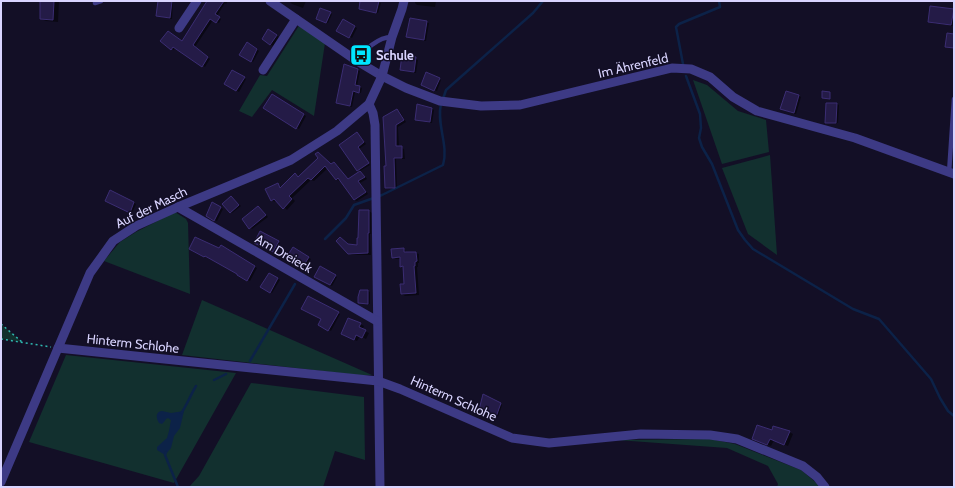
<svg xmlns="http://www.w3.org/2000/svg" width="955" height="488" font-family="Cabin,sans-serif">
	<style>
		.green { fill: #12302f }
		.water { fill: #0c2248 }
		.shadow { fill: #0007 }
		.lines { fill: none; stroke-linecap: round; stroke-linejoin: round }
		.stream { stroke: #0c2248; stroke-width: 2.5 }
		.building { fill: #241b47; stroke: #3b2d73 }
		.path { stroke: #2fb8b0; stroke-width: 1.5; stroke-dasharray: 2 3; stroke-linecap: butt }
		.service { stroke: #3d3a85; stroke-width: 4.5 }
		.minor { stroke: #3d3a85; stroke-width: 9 }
		.labels { text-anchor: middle; stroke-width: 3; stroke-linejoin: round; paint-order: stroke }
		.poi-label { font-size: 13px; font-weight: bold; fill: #d9d4ff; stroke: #130f26; text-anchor: start }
		.street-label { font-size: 13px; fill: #d9d4ff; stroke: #130f26 }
	</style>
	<rect width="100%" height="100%" fill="#130f26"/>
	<g class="green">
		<polygon points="300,24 325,43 314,116 272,90 252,117 239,111 260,75 267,76"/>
		<polygon points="693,80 707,85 738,111 766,120 769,152 722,164"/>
		<polygon points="770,155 777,255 748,234 722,168"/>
		<polygon points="175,212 186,219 188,223 190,294 104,261 120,242 136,232"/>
		<polygon points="202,300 372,375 357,375 182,355"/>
		<polygon points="1,324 22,342 1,339"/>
		<polygon points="66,355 236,373 174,483 29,442"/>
		<polygon points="251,383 364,397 365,460 335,451 323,487 189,487 199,476"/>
		<polygon points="710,439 735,444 801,470 819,485 816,487 777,487 778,484 768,466 727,448 617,440"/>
	</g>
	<path class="water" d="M162,411L171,413L184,411L180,428L174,436L171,448L165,455L157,450V447L167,438L169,431L171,420L168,418L166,419L164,422L162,424L159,423C156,418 155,412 162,411Z"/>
	<g class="shadow">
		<polygon points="41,1 59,1 58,22 46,21 41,19"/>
		<polygon points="159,1 173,1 172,19 157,16"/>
		<polygon points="212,1 228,1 226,4 225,3 217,16 221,19 219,23 213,20 195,47 210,59 205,67 176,47 174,50 161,41 182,42"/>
		<polygon points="290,1 306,1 303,8 292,4 290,2"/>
		<polygon points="361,1 375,1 381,3 378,13 362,10"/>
		<polygon points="415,1 436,1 435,7 417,5 415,3"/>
		<polygon points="953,10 954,26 932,23 929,21"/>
		<polygon points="330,13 332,14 328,23 319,20"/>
		<polygon points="411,19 429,23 426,41 407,37"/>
		<polygon points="343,21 357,28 352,38 338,30"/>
		<polygon points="269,31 279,37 273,46 263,39"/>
		<polygon points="248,43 259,51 253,62 241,55"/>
		<polygon points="415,58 418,60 416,73 401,69"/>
		<polygon points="358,70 360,71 357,86 362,88 361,93 355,92 352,107 337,102"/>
		<polygon points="233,71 246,79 239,92 225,84"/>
		<polygon points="439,79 441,80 437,91 424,86"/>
		<polygon points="272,96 306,116 299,129 265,108"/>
		<polygon points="799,96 801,97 796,114 784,110"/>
		<polygon points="837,104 839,105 838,123 829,123 826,122"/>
		<polygon points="431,108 434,110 432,123 416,120"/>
		<polygon points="397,110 400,112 406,122 398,127 399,147 404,149 405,159 396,159 397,189 389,189 386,188 387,167"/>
		<polygon points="357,133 366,144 359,149 370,165 360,171 358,170"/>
		<polygon points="319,153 332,165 334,163 337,165 349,180 360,172 363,174 367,179 360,183 368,194 357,201 354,200 340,179 339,181 336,179 328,168 314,181 311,180 292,198 295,201 287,210 277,200 275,202 272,200 278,184 281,187 295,175 299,178 319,158"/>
		<polygon points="110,191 136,204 132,213 107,201"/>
		<polygon points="231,197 241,206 232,213 230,212"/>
		<polygon points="213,204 223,209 217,221 207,216"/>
		<polygon points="259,207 268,217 252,229 243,219"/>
		<polygon points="369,211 372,213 371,234 370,234 371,255 352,255 348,253 349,245 357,246 358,239"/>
		<polygon points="260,233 280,243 275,253 255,242"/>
		<polygon points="190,249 219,250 236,256 257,268 250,281 238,275 239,273 207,256 207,257"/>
		<polygon points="293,249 311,259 305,269 287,258"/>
		<polygon points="403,250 406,251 406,253 416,253 419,254 419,263 418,263 418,267 417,267 419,295 405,296 402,294 405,285 404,268 401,266 401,259 396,259 393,257"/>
		<polygon points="321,268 337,277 332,286 316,276"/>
		<polygon points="269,274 280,280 272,293 261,287"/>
		<polygon points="368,291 370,292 370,304 359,302"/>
		<polygon points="308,297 340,314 331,331 319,324 322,319"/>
		<polygon points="360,324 364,326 362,330 369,333 366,339 360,336 357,341 346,336"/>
		<polygon points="483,395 502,405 498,417 482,410"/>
		<polygon points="773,432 789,432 793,434 788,446 774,440 771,446 757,440"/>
	</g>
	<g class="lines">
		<g class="stream">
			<polyline points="683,64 676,27 679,24 720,7 719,1"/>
			<polyline points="686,76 700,114 701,128 699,138 702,147 712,164 738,230 745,240 753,249 853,309 879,319 931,379 940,398 948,411 954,416"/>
			<polyline points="443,99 446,90 533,13 543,1"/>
			<path d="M325,239L346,218L354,205L382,195L443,165C449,145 436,124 441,104"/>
			<polyline points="250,361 295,284"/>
			<polyline points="214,380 226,374"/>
			<path d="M181,413C184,411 192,392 196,386"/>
			<polyline points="166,452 165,455 178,487"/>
		</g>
	</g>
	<g class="building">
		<polygon points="40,1 54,1 53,20 40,19"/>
		<polygon points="158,1 172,1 170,18 156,16"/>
		<polygon points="207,1 224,1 215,14 220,17 216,23 210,19 193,45 208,57 202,67 173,47 171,50 160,41 168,31 182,41"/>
		<polygon points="360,1 379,1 376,13 359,9"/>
		<polygon points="930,6 954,9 951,25 928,22"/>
		<polygon points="320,8 331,12 326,23 316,19"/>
		<polygon points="410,18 427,21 424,40 406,37"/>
		<polygon points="343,19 355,26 349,38 336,31"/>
		<polygon points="268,29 277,35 270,45 262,39"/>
		<polygon points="947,33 954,34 954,48 945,47"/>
		<polygon points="247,42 257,49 251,62 239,55"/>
		<polygon points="402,55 416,57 414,72 400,70"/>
		<polygon points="344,64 358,69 355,85 360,86 359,93 353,91 350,106 336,103"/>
		<polygon points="232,70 245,77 236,91 224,84"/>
		<polygon points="426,72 440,78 434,91 421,85"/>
		<polygon points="786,91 799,95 794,113 780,109"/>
		<polygon points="822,91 830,92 830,99 822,98"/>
		<polygon points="272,94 304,114 296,129 263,108"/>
		<polygon points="826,103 837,103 836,123 825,123"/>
		<polygon points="417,104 432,108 430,122 415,120"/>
		<polygon points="397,109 404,120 396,125 396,146 402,146 402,158 394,158 395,188 385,188 384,166 386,166 383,117"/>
		<polygon points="357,132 364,142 358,147 369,163 357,171 339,145"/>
		<polygon points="318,152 331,164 334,162 348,179 360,171 365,177 358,181 366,192 354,200 338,178 336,180 325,166 311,180 308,178 289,196 292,199 283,209 274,199 271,201 265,189 278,183 280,188 295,173 298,177 318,158 315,154"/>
		<polygon points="110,190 134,202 130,213 105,201"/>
		<polygon points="231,196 239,205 230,213 222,204"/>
		<polygon points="212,202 221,207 214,221 206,216"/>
		<polygon points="258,206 266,215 249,229 242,219"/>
		<polygon points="359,210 369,210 369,233 368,233 368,253 348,254 336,241 340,237 348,244 357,245 357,238 358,238"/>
		<polygon points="260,231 279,241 273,252 254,243"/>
		<polygon points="195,237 219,248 221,245 255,266 247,281 237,275 237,274 205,256 204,257 189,249"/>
		<polygon points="293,247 309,257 302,268 286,258"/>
		<polygon points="404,248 404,252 416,252 417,261 415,262 415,266 414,266 416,293 401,294 400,284 404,284 403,266 400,267 400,257 392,258 391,249"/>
		<polygon points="320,266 336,275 330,285 314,277"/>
		<polygon points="269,273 278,278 270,293 260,287"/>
		<polygon points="360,290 368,290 368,304 358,303 358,297"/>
		<polygon points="308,296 339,312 328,331 318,325 321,319 301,309"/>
		<polygon points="348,318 361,323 359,327 366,330 362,338 356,335 354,340 341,334"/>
		<polygon points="483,394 501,403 496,417 479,410"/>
		<polygon points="757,425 772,430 773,426 790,431 784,445 770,439 767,445 752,439"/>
	</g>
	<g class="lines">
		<g class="path">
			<polyline points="1,324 22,342"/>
			<polyline points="1,339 51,347"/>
		</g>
		<g class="service">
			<polyline points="95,3 101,1"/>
			<path d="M357,61C364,50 378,37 392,37"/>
			<polyline points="949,173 954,99"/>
		</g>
		<g class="minor">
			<polyline points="270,1 357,61 382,76 406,88 440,101 481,106 520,105 672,68 691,69 710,77 733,97 757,111 855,138 954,174"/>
			<polyline points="179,28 197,1"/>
			<polyline points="263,70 296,19"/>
			<polyline points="369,104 373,113 375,125 380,487"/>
			<polyline points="178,207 377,321"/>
			<polyline points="58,348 378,381 400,389 512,438 549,443 641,434 710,435 737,439 803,466 817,477 825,487"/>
			<polyline points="1,482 90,273 113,241 136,226 178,207 291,160 337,131 369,104 382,76 392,37 402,9 404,1"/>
		</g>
	</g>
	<defs>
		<g id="bus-square" transform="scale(1.15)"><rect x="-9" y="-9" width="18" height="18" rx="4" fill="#00e5ff" stroke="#130f26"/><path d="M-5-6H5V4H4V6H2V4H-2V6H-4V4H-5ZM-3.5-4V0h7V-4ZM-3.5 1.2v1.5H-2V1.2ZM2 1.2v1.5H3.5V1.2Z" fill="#111"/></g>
	</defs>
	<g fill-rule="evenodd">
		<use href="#bus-square" x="361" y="55"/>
	</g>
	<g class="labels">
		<g class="poi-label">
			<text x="376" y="60">Schule</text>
		</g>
		<g class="street-label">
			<text transform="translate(633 65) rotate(-13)" y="5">Im Ährenfeld</text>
			<text transform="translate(151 207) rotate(-26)" y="5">Auf der Masch</text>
			<text transform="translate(284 253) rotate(30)" y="5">Am Dreieck</text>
			<text transform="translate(133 343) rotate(6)" y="5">Hinterm Schlohe</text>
			<text transform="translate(454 398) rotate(24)" y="5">Hinterm Schlohe</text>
		</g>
	</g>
	<rect width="955" height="488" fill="none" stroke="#d9d4ff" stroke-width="4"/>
</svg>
